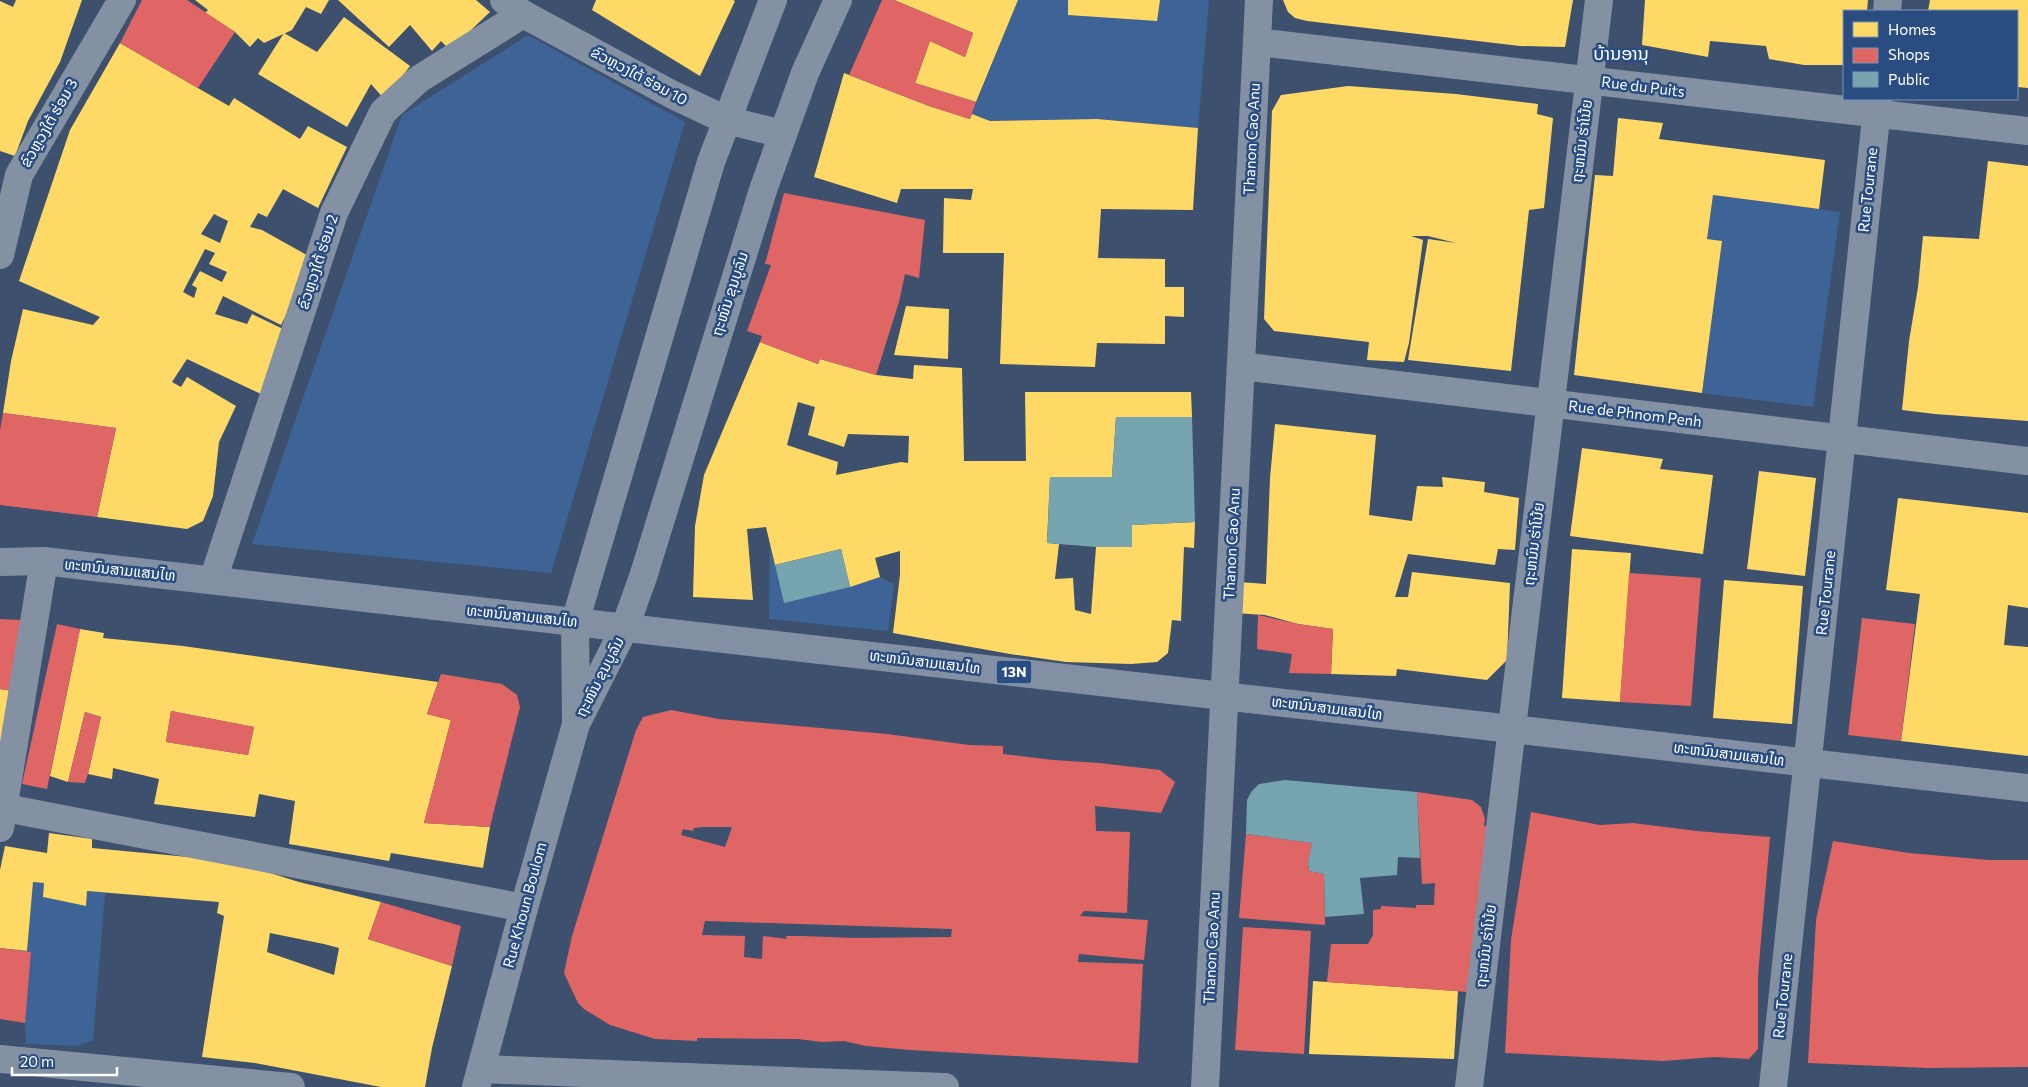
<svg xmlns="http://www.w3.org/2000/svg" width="2028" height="1087" font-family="Commissioner,'Noto Sans Lao',sans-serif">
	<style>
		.green { fill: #3e6397 }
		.homes { fill: #ffd966; fill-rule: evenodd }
		.shops { fill: #e06666; fill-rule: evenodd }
		.public { fill: #76a5af }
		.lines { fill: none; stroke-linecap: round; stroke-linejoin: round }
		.minor { stroke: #8391a3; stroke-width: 28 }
		.highway { stroke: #8390a3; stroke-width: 28 }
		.labels { text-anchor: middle; stroke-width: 5; stroke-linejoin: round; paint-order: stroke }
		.shield { fill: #294d81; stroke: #bfcad9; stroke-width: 1 }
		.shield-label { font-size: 14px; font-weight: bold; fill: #fff }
		.street-label { font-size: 15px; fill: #fff; stroke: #294d81 }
		.quarter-label { font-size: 18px; fill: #fff; stroke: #294d81 }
	</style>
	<rect width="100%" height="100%" fill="#3d506d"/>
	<g class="green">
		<polygon points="1018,0 1068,0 1068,15 1160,0 1209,0 1198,128 1097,119 990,121 972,114"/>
		<polygon points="528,35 685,122 551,573 252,544 402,115"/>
		<polygon points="1713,195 1840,212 1813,407 1702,393 1722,241 1707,239"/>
		<polygon points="770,544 784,602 850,587 880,577 894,584 888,631 769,619"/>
		<polygon points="33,882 44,883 43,897 85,906 87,891 105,893 93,1040 77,1046 26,1044 25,1023 31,953 27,951"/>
	</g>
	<g class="homes">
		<polygon points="16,0 82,0 60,62 28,121 15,156 0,151 0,1 13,7"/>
		<polygon points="195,0 329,0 321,14 306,7 292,30 264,43 258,38 250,47 235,32 205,13 208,10"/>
		<polygon points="338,0 476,0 490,12 450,50 441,41 432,51 410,25 389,47"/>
		<polygon points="596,0 733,0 735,1 700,76 592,10"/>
		<polygon points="894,0 1018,0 976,102 915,83 930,41 965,57 973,33"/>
		<polygon points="1068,0 1160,0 1157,21 1068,15"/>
		<polygon points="1283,0 1573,0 1565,47 1520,46 1307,21 1295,18 1288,12"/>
		<polygon points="1645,0 1868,0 1867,11 1844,11 1844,65 1804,65 1769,59 1766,46 1710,41 1708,57 1642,45"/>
		<polygon points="1930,0 2028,0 2028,88 2017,87 2017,11 1928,11"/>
		<polygon points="344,17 410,66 385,100 371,84 347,127 258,74 284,33 317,52"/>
		<path d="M120,43L229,106L234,98L300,139L308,126L347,147L318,208L283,189L267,217L258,213L250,227L262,230L314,259L281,325L223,296L215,314L247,324L252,314L285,330L261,394L187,359L172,382L181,387L187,377L236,406L219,442L213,496L203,521L187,529L97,517L116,428L3,413L11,361L23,309L93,325L100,317L19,281L70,130ZM214,214L228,221L220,243L201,234ZM205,249L215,253L209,264L227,272L222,282L200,271L192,285L197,288L194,298L183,292Z"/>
		<polygon points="844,73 929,106 970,119 972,114 990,121 1097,119 1198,128 1193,210 1101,209 1098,258 1165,259 1165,287 1184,287 1184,317 1165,316 1165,344 1097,343 1095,367 1000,364 1004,253 943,253 944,198 971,200 973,189 901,189 897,203 814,177"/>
		<polygon points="1348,86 1456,94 1538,104 1537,114 1553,118 1544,208 1529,210 1511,371 1408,360 1428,239 1456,243 1428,236 1411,236 1423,240 1409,343 1404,362 1367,360 1369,342 1274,331 1264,319 1272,111 1281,95"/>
		<polygon points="1618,118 1663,123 1659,139 1825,160 1819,209 1713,195 1707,239 1722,241 1702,393 1574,375 1595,175 1613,176"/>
		<polygon points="1988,161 2028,166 2028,421 1935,414 1902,410 1909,341 1918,287 1923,236 1979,239"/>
		<polygon points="906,306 949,309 948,359 894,355"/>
		<path d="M760,342L818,364L820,359L876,375L913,379L914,365L962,368L964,461H1026L1025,392H1191L1192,417H1116L1112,477H1050L1047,543L1059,544L1055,579L1073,578L1075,610L1091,614L1096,547H1132V525L1195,522L1194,548L1184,547L1181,621L1172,620L1168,653L1157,662L1131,664L1066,662L1010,654L893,633L900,575V551L875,558L880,577L850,587L841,549L775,565L766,527L747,529L753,600L693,597L695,526L704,475ZM798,402L815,407L808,435L844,447L848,434L909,436L908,463L901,462L836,475L838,462L787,445Z"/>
		<polygon points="1275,424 1376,435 1369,515 1412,521 1417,486 1443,487 1442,477 1485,482 1484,492 1519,498 1515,550 1498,549 1495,565 1408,554 1395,597 1408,597 1412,572 1510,583 1507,660 1487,680 1397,669 1396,676 1331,674 1333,629 1298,624 1265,615 1235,613 1239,582 1266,584 1270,478"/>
		<polygon points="1582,448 1663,459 1660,469 1713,475 1703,554 1570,536"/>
		<polygon points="1759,471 1816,478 1805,576 1747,569"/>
		<polygon points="1898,498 2028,513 2028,608 2008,605 2004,645 2028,647 2028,756 1901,741 1920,594 1886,590"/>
		<polygon points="1572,549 1631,553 1620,702 1562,698"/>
		<polygon points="1724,580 1803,586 1792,724 1713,718"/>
		<path d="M80,629L104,633L103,638L183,646L438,682L427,714L451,720L424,823L490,827L483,868L391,853L389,861L289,844L295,801L259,794L255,817L154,804L159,779L113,768L112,779L88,774L101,717L85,712L68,782L50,776ZM171,711L254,727L248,755L166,742Z"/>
		<polygon points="0,689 13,691 0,745"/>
		<path d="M49,833L92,839V848L231,861L299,882L381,902L368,939L452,966L432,1048L425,1087H381L255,1063L202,1057L224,916L217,913L219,902L87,891L86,906L43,897L44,883L33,882L27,951L0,948V870L5,846L47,853ZM270,933L324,944L339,948L334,975L267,952Z"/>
		<polygon points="1313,981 1458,991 1454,1059 1309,1054"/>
	</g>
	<g class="shops">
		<polygon points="142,0 187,0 235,32 198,88 120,43"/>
		<polygon points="882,0 894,0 973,33 965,57 930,41 915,83 976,102 970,119 929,106 849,75"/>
		<polygon points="784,193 925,220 919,278 905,274 899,302 876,375 820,359 818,364 760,342 762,336 747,331 771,265 765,264"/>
		<polygon points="3,413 116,428 97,517 0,505 0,430"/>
		<polygon points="1629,573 1701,578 1691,706 1620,702"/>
		<polygon points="1258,615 1298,624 1333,629 1331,674 1289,673 1292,654 1257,649"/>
		<polygon points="1862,618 1915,624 1901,741 1848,735"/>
		<polygon points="0,619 22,620 13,691 0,689"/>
		<polygon points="57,624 80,629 47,789 22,784"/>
		<polygon points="441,674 502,684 517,695 520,707 490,827 424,823 451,720 427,714"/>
		<path d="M671,710L719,719L887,734L969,745L1003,746V754L1053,760L1099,763L1160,770L1175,782L1161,813L1095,806L1096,831L1130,832L1127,913L1084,911L1080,916L1148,920L1144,960L1079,954L1078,962L1143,964L1138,1063L910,1050L866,1046L844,1041L822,1042L798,1039L697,1038V1041L655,1039L610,1025L584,1009L578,1003L564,973L572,936L636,730L643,717ZM703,827H732L725,847L681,835L683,829L693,831L694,828ZM705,921L952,929L951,937L855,938L802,936H786L787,939L763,936L762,959L744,957L745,936L702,935Z"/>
		<polygon points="171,711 254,727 248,755 166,742"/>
		<polygon points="85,712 101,717 88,774 85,783 68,782"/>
		<polygon points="1417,792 1472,800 1481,807 1485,819 1484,826 1491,826 1468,992 1327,982 1331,944 1368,944 1373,935 1373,910 1381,909 1381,906 1416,908 1416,905 1434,905 1435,883 1422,884"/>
		<polygon points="1531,812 1600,825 1633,823 1697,831 1770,837 1758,975 1758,1049 1749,1059 1714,1057 1663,1061 1505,1053 1511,940"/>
		<polygon points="1246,834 1312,843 1308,863 1309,871 1324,874 1325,925 1239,918"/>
		<polygon points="1833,841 1909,853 1989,860 2028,860 2028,1067 1928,1068 1808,1063 1816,920"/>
		<polygon points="381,902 461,926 452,966 368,939"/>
		<polygon points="1243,927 1311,931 1304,1054 1235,1050"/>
		<polygon points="0,948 31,952 25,1023 0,1019"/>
	</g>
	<g class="public">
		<polygon points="1116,417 1192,417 1195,522 1132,525 1132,547 1096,547 1047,543 1050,477 1112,477"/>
		<polygon points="841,549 850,587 784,603 775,565"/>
		<polygon points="1285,780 1417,792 1420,858 1398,857 1397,875 1360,878 1364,914 1325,917 1324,874 1309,871 1308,863 1312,843 1246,834 1247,800 1251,792 1259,784"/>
	</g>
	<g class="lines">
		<g class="minor">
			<polyline points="504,0 523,14 673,95 726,120 783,134"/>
			<polyline points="1887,11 1888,0"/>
			<polyline points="1257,42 2028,131"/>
			<polyline points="0,255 19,175 122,0"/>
			<polyline points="1241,366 2028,461"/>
			<polyline points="213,580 334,213 383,112 419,79 523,14"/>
			<polyline points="576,720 575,622 711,162 773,0"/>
			<polyline points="0,807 524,908"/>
			<polyline points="0,828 44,561"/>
			<polyline points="0,1059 291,1087"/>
			<polyline points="481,1069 945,1087"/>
			<polyline points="476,1087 524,908 576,724 625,627 643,577 763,190 805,73 838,0"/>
			<polyline points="1205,1087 1259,0"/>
			<polyline points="1469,1087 1599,0"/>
			<polyline points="1773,1087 1878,99"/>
		</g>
		<polyline class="highway" points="0,562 44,561 94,567 2028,788"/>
	</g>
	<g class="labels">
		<rect class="shield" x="996.5" y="660.5" width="35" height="23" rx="4"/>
		<g class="shield-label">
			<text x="1014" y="677">13N</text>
		</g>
		<g class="street-label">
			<text transform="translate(639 76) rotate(28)" y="5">ຂົວຫຼວງໃຕ້ ຮ່ອມ 10</text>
			<text transform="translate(1643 87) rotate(7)" y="5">Rue du Puits</text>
			<text transform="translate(49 123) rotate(-60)" y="5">ຂົວຫຼວງໃຕ້ ຮ່ອມ 3</text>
			<text transform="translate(1252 139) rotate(-87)" y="5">Thanon Cao Anu</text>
			<text transform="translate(1582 141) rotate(-83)" y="5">ຖະຫນົນ ຮ່າໂນ້ຍ</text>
			<text transform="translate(1868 190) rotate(-84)" y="5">Rue Tourane</text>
			<text transform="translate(318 262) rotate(-72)" y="5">ຂົວຫຼວງໃຕ້ ຮ່ອມ 2</text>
			<text transform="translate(730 294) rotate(-72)" y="5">ຖະໜົນ ຂຸນບູລົມ</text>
			<text transform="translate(1635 414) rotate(7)" y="5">Rue de Phnom Penh</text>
			<text transform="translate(1232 544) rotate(-87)" y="5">Thanon Cao Anu</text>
			<text transform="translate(1534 544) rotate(-83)" y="5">ຖະຫນົນ ຮ່າໂນ້ຍ</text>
			<text transform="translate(120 570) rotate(6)" y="5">ທະຫນົນສາມແສນໄທ</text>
			<text transform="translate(1826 593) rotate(-84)" y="5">Rue Tourane</text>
			<text transform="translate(522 616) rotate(6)" y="5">ທະຫນົນສາມແສນໄທ</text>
			<text transform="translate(925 662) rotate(7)" y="5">ທະຫນົນສາມແສນໄທ</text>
			<text transform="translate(600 677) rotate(-63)" y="5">ຖະໜົນ ຂຸນບູລົມ</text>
			<text transform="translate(1327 708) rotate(7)" y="5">ທະຫນົນສາມແສນໄທ</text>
			<text transform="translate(1729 754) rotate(7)" y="5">ທະຫນົນສາມແສນໄທ</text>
			<text transform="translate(525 905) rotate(-75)" y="5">Rue Khoun Boulom</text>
			<text transform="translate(1486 946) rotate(-83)" y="5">ຖະຫນົນ ຮ່າໂນ້ຍ</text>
			<text transform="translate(1212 948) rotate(-87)" y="5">Thanon Cao Anu</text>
			<text transform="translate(1783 996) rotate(-84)" y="5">Rue Tourane</text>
		</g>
		<g class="quarter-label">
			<text x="1621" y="60">ບ້ານອານຸ</text>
		</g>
	</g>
	<rect x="1843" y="10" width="175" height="90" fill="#294d81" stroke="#7f94b3"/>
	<rect x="1853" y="22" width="25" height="15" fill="#ffd966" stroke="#7f94b3"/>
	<text x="1888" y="35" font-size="15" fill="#ffffff">Homes</text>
	<rect x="1853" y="48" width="25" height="15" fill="#e06666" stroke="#7f94b3"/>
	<text x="1888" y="60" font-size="15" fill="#ffffff">Shops</text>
	<rect x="1853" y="72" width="25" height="15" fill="#76a5af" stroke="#7f94b3"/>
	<text x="1888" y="85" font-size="15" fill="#ffffff">Public</text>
	<path d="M12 1067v8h105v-8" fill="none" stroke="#ffffff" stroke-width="2.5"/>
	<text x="20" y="1067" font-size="15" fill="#ffffff" stroke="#294d81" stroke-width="4" paint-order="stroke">20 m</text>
</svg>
